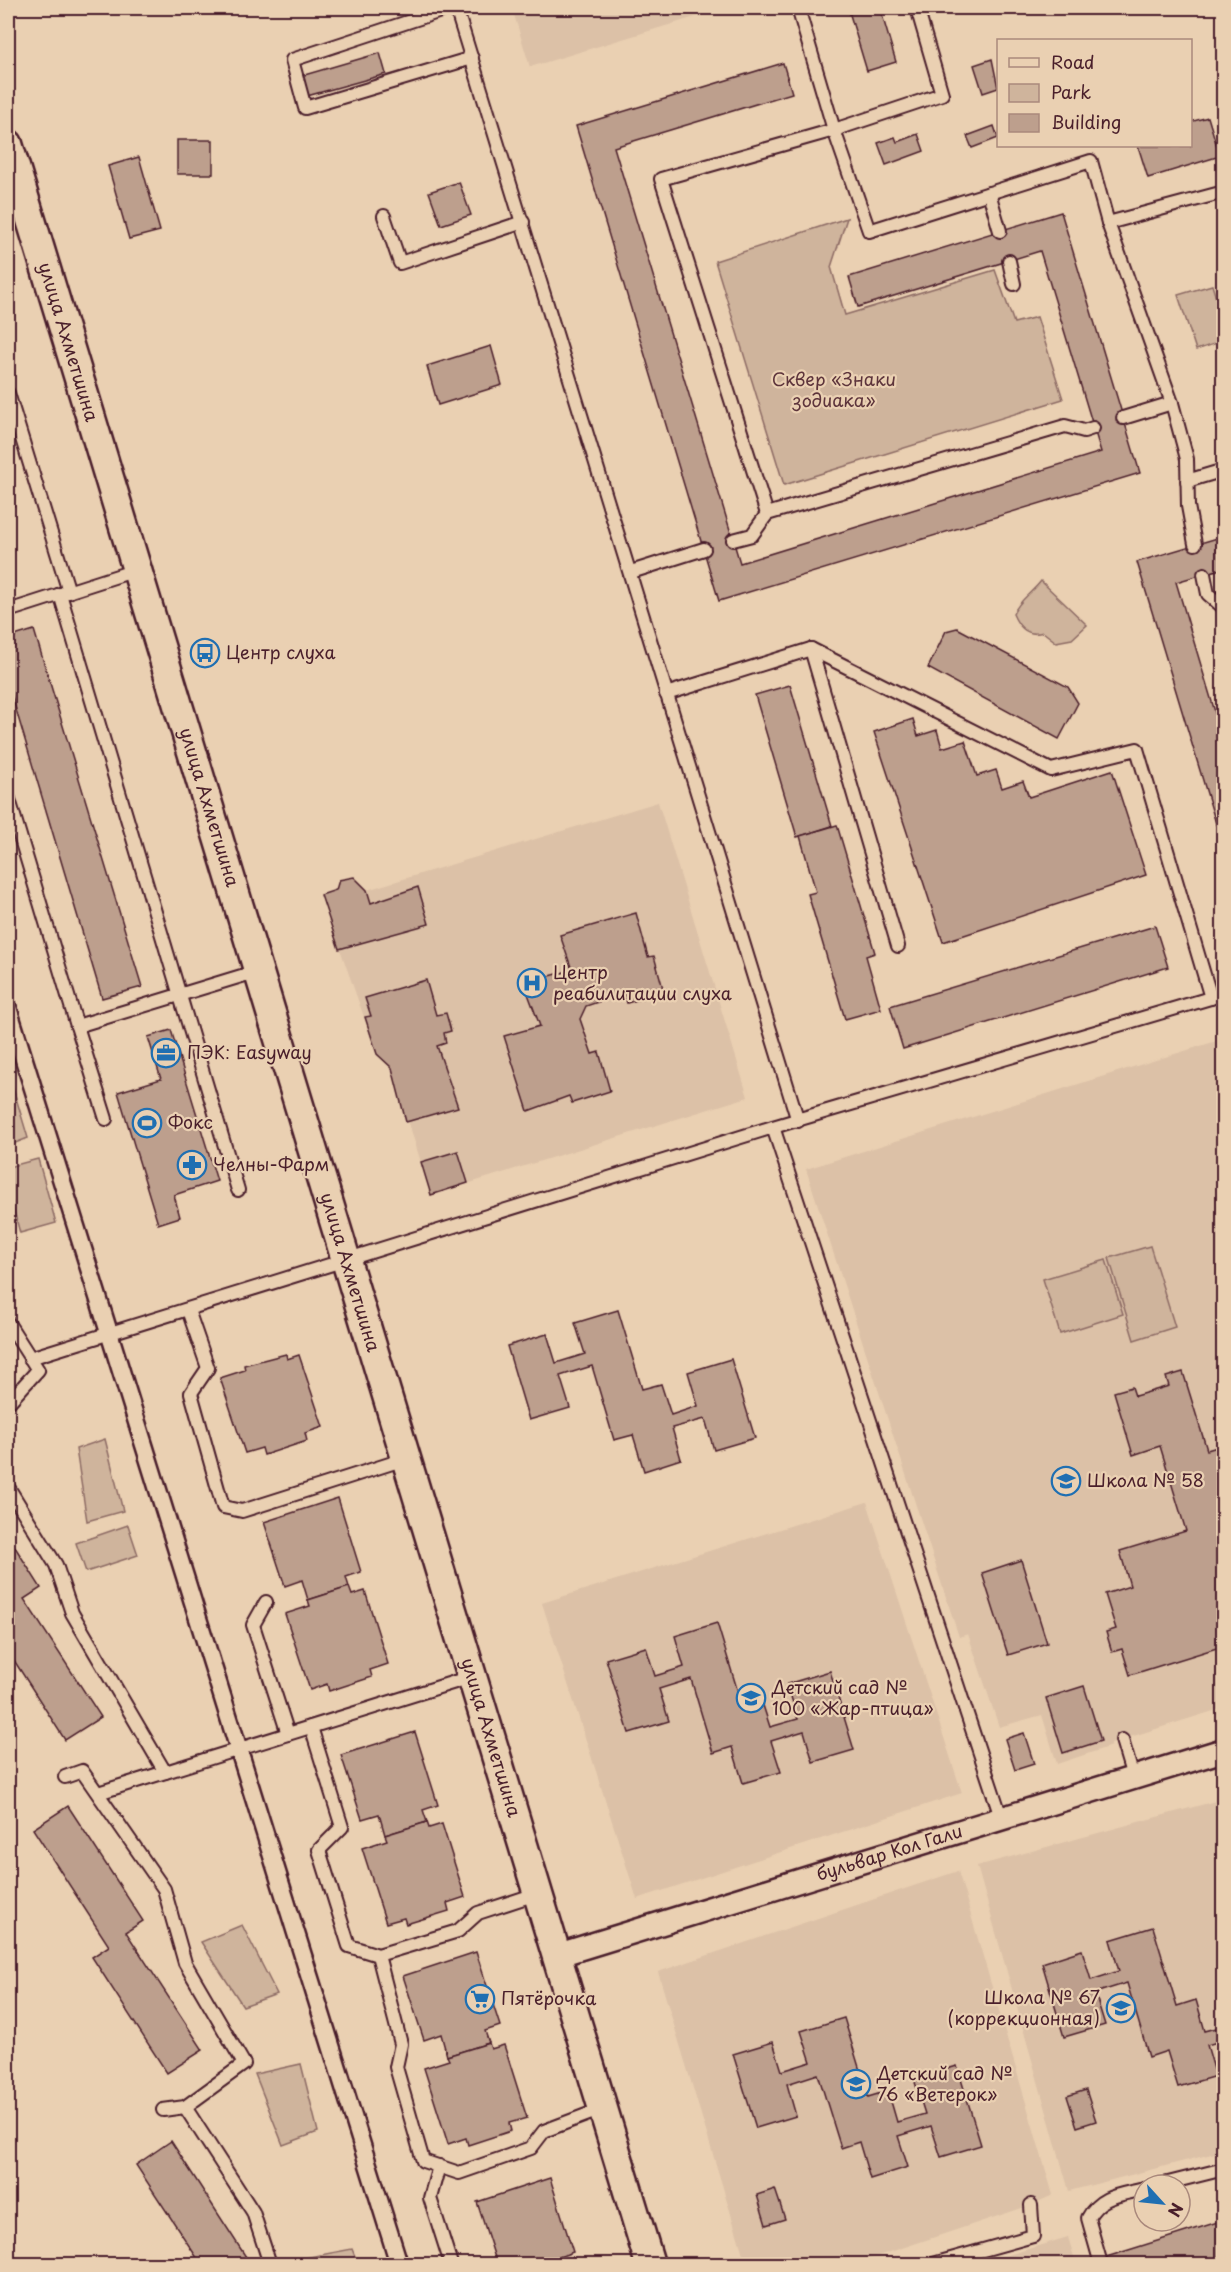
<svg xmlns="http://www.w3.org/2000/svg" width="1231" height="2272" font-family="'Playpen Sans',sans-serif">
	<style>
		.built { fill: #dcc1a7 }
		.green { fill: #cfb49c; stroke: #8c6a64; stroke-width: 1.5 }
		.building { fill: #bd9f8d; stroke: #4a1f2b; stroke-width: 1.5 }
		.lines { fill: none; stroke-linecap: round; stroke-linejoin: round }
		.service-casing { stroke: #4a1f2b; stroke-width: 16 }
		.pedestrian-casing { stroke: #4a1f2b; stroke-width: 21 }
		.minor-casing { stroke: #4a1f2b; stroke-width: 27 }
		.tertiary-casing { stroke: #4a1f2b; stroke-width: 33 }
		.service { stroke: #ead0b2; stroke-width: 12 }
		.pedestrian { stroke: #ead0b2; stroke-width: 16 }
		.minor { stroke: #ead0b2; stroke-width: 22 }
		.tertiary { stroke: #ead0b2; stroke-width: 28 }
		.labels { text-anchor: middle; stroke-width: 4.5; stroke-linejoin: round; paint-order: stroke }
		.street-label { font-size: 18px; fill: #4a1f2b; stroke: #ead0b2 }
		.park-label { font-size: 18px; fill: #5e353c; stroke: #ead0b2 }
		.poi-label { font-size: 18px; fill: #4a1f2b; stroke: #ead0b2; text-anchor: start }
	</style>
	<rect width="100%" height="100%" fill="#ead0b2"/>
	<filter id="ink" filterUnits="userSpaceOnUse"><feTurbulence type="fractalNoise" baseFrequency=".0167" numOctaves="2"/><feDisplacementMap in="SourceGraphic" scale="12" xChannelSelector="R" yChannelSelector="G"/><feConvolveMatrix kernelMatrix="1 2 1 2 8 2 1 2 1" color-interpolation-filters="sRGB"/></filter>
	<g filter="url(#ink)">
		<g class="built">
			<polygon points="512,8 725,8 530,67"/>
			<polygon points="658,802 748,1097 431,1195 392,1068 377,1054 321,895 336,890 339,880 354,877 367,890"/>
			<polygon points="1223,1039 1223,1708 1111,1743 1111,1746 1057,1764 1042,1715 999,1727 968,1634 959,1637 806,1169"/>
			<polygon points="867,1502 962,1793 637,1899 542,1603"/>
			<polygon points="1223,1799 1223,2151 1069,2191 977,1866"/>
			<polygon points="958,1871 1053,2195 1031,2205 854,2264 746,2264 658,1972"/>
			<polygon points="1068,2237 1076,2264 978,2264"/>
		</g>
		<g class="green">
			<polygon points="847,218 831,267 845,315 995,270 1014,323 1037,317 1063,399 784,485 715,261"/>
			<polygon points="1212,285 1223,320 1223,341 1196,350 1178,295"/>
			<path d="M1041,581L1087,625L1072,639L1056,642L1043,632C1028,637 1019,628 1013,614C1020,599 1031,594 1041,581Z"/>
			<polygon points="13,1088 28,1138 8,1146 8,1093"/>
			<polygon points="38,1159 56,1223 20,1233 8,1189 8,1167"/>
			<polygon points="1150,1246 1175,1327 1134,1340 1109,1258"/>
			<polygon points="1106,1260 1123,1314 1060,1334 1043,1279"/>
			<polygon points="105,1439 123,1511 87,1521 76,1449"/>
			<polygon points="128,1525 138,1555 86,1572 76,1543"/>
			<polygon points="242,1925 277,1994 243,2006 201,1942"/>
			<polygon points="301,2064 318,2132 283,2145 255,2074"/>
			<polygon points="352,2249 358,2264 302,2264 299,2259"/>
		</g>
		<g class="building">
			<polygon points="848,8 880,8 896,62 867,71"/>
			<polygon points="380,53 386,74 307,96 301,76"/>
			<polygon points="992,59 998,88 983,93 974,65"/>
			<polygon points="783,63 792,93 614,147 740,563 1101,452 1040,251 858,307 849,277 1061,212 1140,473 719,601 576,126"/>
			<polygon points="1208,117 1220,156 1148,178 1138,146 1190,146 1190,122"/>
			<polygon points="994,126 998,138 972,148 967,136"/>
			<polygon points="918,134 924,151 886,165 878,143 895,137 897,142"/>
			<rect x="177" y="140" width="36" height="34"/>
			<polygon points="139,157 160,231 129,239 108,166"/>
			<polygon points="459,182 471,215 441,225 429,192"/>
			<polygon points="491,346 502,385 438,405 427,366"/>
			<polygon points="8,483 14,506 8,508"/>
			<polygon points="1224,536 1224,568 1176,582 1224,742 1224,850 1137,562"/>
			<polygon points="957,628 1068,687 1078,703 1059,739 928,668 946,631"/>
			<polygon points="34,630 142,987 102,998 8,683 8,638"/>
			<polygon points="790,685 832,826 797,837 755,695"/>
			<polygon points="913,719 918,736 937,730 942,748 965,741 977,776 996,770 1002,788 1023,781 1029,797 1112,770 1146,875 943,942 874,732"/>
			<polygon points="837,825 875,953 866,956 881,1009 845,1019 808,894 816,892 800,836"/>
			<polygon points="354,877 367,890 371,903 418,887 429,924 339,949 321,895 336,890 339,880"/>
			<polygon points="636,913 648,957 654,956 664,992 627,1003 624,993 586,1006 580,1019 592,1054 599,1052 610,1091 572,1103 569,1096 528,1111 504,1036 540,1026 524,983 572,970 560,935"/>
			<polygon points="1155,926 1168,967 903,1049 890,1006"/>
			<polygon points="426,980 436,1015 446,1013 451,1031 444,1033 446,1043 437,1046 458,1107 406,1122 392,1068 377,1054 365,1017 371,1016 365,998"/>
			<polygon points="171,1030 217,1181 174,1195 180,1217 158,1224 118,1092 161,1079 148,1037"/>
			<polygon points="458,1151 468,1183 431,1195 421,1162"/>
			<polygon points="618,1310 642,1389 661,1384 671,1415 698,1406 688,1372 731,1359 755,1438 714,1450 705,1419 672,1428 681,1459 644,1471 633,1435 614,1440 592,1366 560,1376 570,1408 529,1420 507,1346 547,1334 556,1363 585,1354 575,1323"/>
			<polygon points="286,1354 287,1359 299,1355 323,1427 305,1433 307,1441 264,1455 262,1448 245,1453 220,1378 245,1370 244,1365"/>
			<polygon points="1183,1372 1207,1450 1224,1445 1224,1494 1221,1495 1224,1503 1224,1637 1218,1639 1220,1647 1130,1675 1122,1649 1112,1652 1106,1632 1116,1629 1105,1594 1130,1586 1120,1551 1186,1531 1160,1446 1133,1455 1114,1392 1132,1387 1135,1396 1169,1386 1166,1377"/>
			<polygon points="338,1498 361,1572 346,1577 349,1587 308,1600 302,1580 285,1586 264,1522"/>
			<polygon points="8,1536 41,1588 24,1599 101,1717 65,1740 8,1651"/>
			<polygon points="1021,1560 1047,1643 1008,1655 982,1573"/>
			<polygon points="349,1587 352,1595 365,1591 388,1664 370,1670 372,1677 329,1691 327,1684 310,1690 285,1614 310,1606 308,1600"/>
			<polygon points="717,1623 741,1702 760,1696 770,1727 798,1719 787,1684 830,1671 854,1750 813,1762 804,1731 771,1741 781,1772 743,1783 732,1747 713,1753 691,1679 659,1689 669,1721 629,1733 606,1659 646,1647 655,1676 684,1667 675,1636"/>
			<polygon points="1084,1686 1101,1741 1063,1753 1046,1698"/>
			<polygon points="415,1732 438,1805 423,1810 427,1822 385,1835 379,1814 362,1819 341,1755"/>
			<polygon points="1024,1733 1034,1764 1015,1770 1005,1739"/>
			<polygon points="68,1806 143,1921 126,1932 203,2050 167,2073 92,1957 109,1946 33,1829"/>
			<polygon points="427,1822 429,1828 442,1824 465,1897 447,1903 449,1911 406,1924 404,1918 386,1923 362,1848 387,1840 385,1835"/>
			<polygon points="1153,1927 1177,2006 1196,2000 1205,2031 1224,2026 1224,2040 1207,2045 1216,2076 1178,2087 1167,2051 1149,2057 1127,1983 1095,1993 1105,2025 1064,2037 1042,1963 1082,1950 1091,1980 1119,1971 1110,1940"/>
			<polygon points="476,1952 500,2026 485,2031 489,2043 447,2056 441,2034 424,2040 403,1976"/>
			<polygon points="844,2018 868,2097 888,2091 897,2122 925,2114 914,2079 957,2066 981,2145 941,2157 931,2126 898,2136 908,2167 870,2179 859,2142 841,2148 818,2074 787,2084 796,2116 756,2128 733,2054 773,2042 782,2071 811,2062 801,2031"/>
			<polygon points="489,2043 491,2049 504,2045 527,2118 509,2123 511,2131 468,2145 466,2138 448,2144 424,2068 449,2060 447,2056"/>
			<polygon points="1086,2090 1096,2121 1077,2127 1067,2096"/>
			<polygon points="171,2141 246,2257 234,2264 201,2264 136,2165"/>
			<polygon points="550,2178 573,2252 559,2257 561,2264 515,2264 514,2260 497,2264 477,2202"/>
			<polygon points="775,2189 785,2219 766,2225 757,2195"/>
			<polygon points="1224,2220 1224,2264 1102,2264 1100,2259"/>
		</g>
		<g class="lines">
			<g class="service-casing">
				<g id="service">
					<polyline points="450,8 292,60 305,108 472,58"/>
					<polyline points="456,8 798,1121"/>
					<polyline points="798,8 834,130 869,231 1091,161 1108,223 1172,403 1187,459 1188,506 1195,544"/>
					<polyline points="917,8 942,94 834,130 661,179 767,514 1065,426 1084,431 1093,428"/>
					<polyline points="989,193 1000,231"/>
					<polyline points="384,216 400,263 523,222"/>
					<polyline points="1108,223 1224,192"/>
					<polyline points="1009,261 1014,284"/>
					<polyline points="8,393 69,592"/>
					<polyline points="1123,418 1172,403"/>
					<polyline points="1187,481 1224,470"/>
					<polyline points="733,540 752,535 767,514"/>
					<polyline points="631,572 704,549"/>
					<polyline points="1204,574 1208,594 1224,608"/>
					<polyline points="60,594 238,1190"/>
					<polyline points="8,611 136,570"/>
					<polyline points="811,649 898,946"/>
					<polyline points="666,694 811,649 1051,770 1137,749 1211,998"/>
					<polyline points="8,796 77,1026 258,971"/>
					<polyline points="77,1026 106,1119"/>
					<polyline points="773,1127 1001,1817"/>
					<polyline points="188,1310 208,1368 191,1393 223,1507 242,1511 405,1459"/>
					<polyline points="8,1323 38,1370 8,1403"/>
					<polyline points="30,1358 773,1127 1224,994"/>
					<polyline points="8,1487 56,1565 72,1613 165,1772"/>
					<polyline points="266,1602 253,1625 288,1734"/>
					<polyline points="311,1727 342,1827 319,1850 349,1946 378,1955 458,1931 478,1913 536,1894"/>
					<polyline points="1122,1740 1133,1777"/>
					<polyline points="65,1777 82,1771 164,1889 185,1963 244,2064 185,2107 163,2110"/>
					<polyline points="98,1793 471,1677"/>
					<polyline points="378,1955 401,2044 396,2067 423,2161 459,2173 531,2148 544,2131 602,2109"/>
					<polyline points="185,2107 253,2212 270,2264"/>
					<polyline points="439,2166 430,2198 451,2264"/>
					<polyline points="1160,2185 1224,2169"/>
					<polyline points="933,2264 1033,2236 1031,2205"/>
					<path d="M1101,2264L1088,2218C1100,2195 1121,2195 1144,2189"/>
				</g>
			</g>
			<g class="pedestrian-casing">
				<polyline id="pedestrian" points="8,1008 399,2264"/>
			</g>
			<g class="minor-casing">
				<g id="minor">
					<path id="s1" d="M555,1956L1224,1750"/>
				</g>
			</g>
			<g class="tertiary-casing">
				<g id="tertiary">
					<path id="s2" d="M8,144L650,2264"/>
				</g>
			</g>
			<use href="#service" class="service"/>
			<use href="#pedestrian" class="pedestrian"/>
			<use href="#minor" class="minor"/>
			<use href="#tertiary" class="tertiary"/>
		</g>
	</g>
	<defs>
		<g id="bus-ring" transform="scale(1.5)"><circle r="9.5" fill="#ead0b2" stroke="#1f6fb2" stroke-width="1.5"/><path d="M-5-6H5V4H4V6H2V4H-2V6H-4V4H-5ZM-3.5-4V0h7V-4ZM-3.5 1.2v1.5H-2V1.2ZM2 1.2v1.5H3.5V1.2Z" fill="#1f6fb2"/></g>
		<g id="hospital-ring" transform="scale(1.5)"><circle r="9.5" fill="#ead0b2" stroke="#1f6fb2" stroke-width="1.5"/><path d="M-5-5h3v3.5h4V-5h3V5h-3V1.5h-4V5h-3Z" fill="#1f6fb2"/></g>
		<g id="office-ring" transform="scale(1.5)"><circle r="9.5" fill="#ead0b2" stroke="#1f6fb2" stroke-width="1.5"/><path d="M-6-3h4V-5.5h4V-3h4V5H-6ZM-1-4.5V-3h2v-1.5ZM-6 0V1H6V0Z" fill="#1f6fb2"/></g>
		<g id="stadium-ring" transform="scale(1.5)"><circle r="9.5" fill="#ead0b2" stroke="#1f6fb2" stroke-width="1.5"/><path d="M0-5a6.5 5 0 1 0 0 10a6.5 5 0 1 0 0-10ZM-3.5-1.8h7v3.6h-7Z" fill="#1f6fb2"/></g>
		<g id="pharmacy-ring" transform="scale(1.5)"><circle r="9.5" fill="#ead0b2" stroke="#1f6fb2" stroke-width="1.5"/><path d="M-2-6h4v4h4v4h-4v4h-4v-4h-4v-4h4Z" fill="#1f6fb2"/></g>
		<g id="school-ring" transform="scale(1.5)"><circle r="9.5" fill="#ead0b2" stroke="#1f6fb2" stroke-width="1.5"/><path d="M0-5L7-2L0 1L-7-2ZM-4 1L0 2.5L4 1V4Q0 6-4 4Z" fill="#1f6fb2"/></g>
		<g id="supermarket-ring" transform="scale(1.5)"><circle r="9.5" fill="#ead0b2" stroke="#1f6fb2" stroke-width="1.5"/><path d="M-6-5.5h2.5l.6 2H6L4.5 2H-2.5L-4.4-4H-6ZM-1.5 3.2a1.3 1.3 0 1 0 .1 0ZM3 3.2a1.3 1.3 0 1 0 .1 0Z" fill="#1f6fb2"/></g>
	</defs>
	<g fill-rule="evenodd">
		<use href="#bus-ring" x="205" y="653"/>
		<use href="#hospital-ring" x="532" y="983"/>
		<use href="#office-ring" x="166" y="1053"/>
		<use href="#stadium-ring" x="147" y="1123"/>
		<use href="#pharmacy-ring" x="192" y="1165"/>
		<use href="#school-ring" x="1066" y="1481"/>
		<use href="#school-ring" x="751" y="1698"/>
		<use href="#supermarket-ring" x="480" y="1999"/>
		<use href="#school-ring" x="1121" y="2008"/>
		<use href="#school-ring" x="856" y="2084"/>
	</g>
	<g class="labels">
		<g class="street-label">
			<text dy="6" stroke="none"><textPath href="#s2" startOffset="207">улица Ахметшина</textPath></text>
			<text dy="6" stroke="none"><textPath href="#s2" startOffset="693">улица Ахметшина</textPath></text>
			<text dy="6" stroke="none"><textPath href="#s2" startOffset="1179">улица Ахметшина</textPath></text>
			<text dy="6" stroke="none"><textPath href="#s2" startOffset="1665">улица Ахметшина</textPath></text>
			<text dy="6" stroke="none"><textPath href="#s1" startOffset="350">бульвар Кол Гали</textPath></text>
		</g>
		<g class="park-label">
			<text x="834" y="386">Сквер «Знаки<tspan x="834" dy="21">зодиака»</tspan></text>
		</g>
		<g class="poi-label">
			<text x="226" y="659">Центр слуха</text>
			<text x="553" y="979">Центр<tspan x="553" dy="21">реабилитации слуха</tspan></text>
			<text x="187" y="1059">ПЭК: Easyway</text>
			<text x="168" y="1129">Фокс</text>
			<text x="213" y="1171">Челны-Фарм</text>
			<text x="1087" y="1487">Школа № 58</text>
			<text x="772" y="1694">Детский сад №<tspan x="772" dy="21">100 «Жар-птица»</tspan></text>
			<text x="1100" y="2004" text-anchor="end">Школа № 67<tspan x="1100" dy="21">(коррекционная)</tspan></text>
			<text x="501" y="2005">Пятёрочка</text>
			<text x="877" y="2080">Детский сад №<tspan x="877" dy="21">76 «Ветерок»</tspan></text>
		</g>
	</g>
	<rect width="1231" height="2272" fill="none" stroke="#ead0b2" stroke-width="30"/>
	<rect x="15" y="15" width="1201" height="2242" fill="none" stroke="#4a1f2b" stroke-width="2" filter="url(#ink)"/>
	<rect x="997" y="39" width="195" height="108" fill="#ead0b2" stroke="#aa897c" stroke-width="1.5"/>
	<rect x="1009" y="58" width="30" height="9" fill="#ead0b2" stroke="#aa897c" stroke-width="1.5"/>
	<text x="1051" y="69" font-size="18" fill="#4a1f2b">Road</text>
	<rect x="1009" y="84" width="30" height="18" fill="#cfb49c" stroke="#aa897c" stroke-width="1.5"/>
	<text x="1051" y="99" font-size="18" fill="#4a1f2b">Park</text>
	<rect x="1009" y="114" width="30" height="18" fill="#bd9f8d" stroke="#aa897c" stroke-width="1.5"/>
	<text x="1051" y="129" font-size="18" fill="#4a1f2b">Building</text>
	<g transform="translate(1162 2203) rotate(117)"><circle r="28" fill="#ead0b2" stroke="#aa897c" stroke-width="1.5"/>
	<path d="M0-4.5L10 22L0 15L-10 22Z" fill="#1f6fb2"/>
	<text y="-9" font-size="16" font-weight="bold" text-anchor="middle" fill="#4a1f2b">N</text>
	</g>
</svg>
